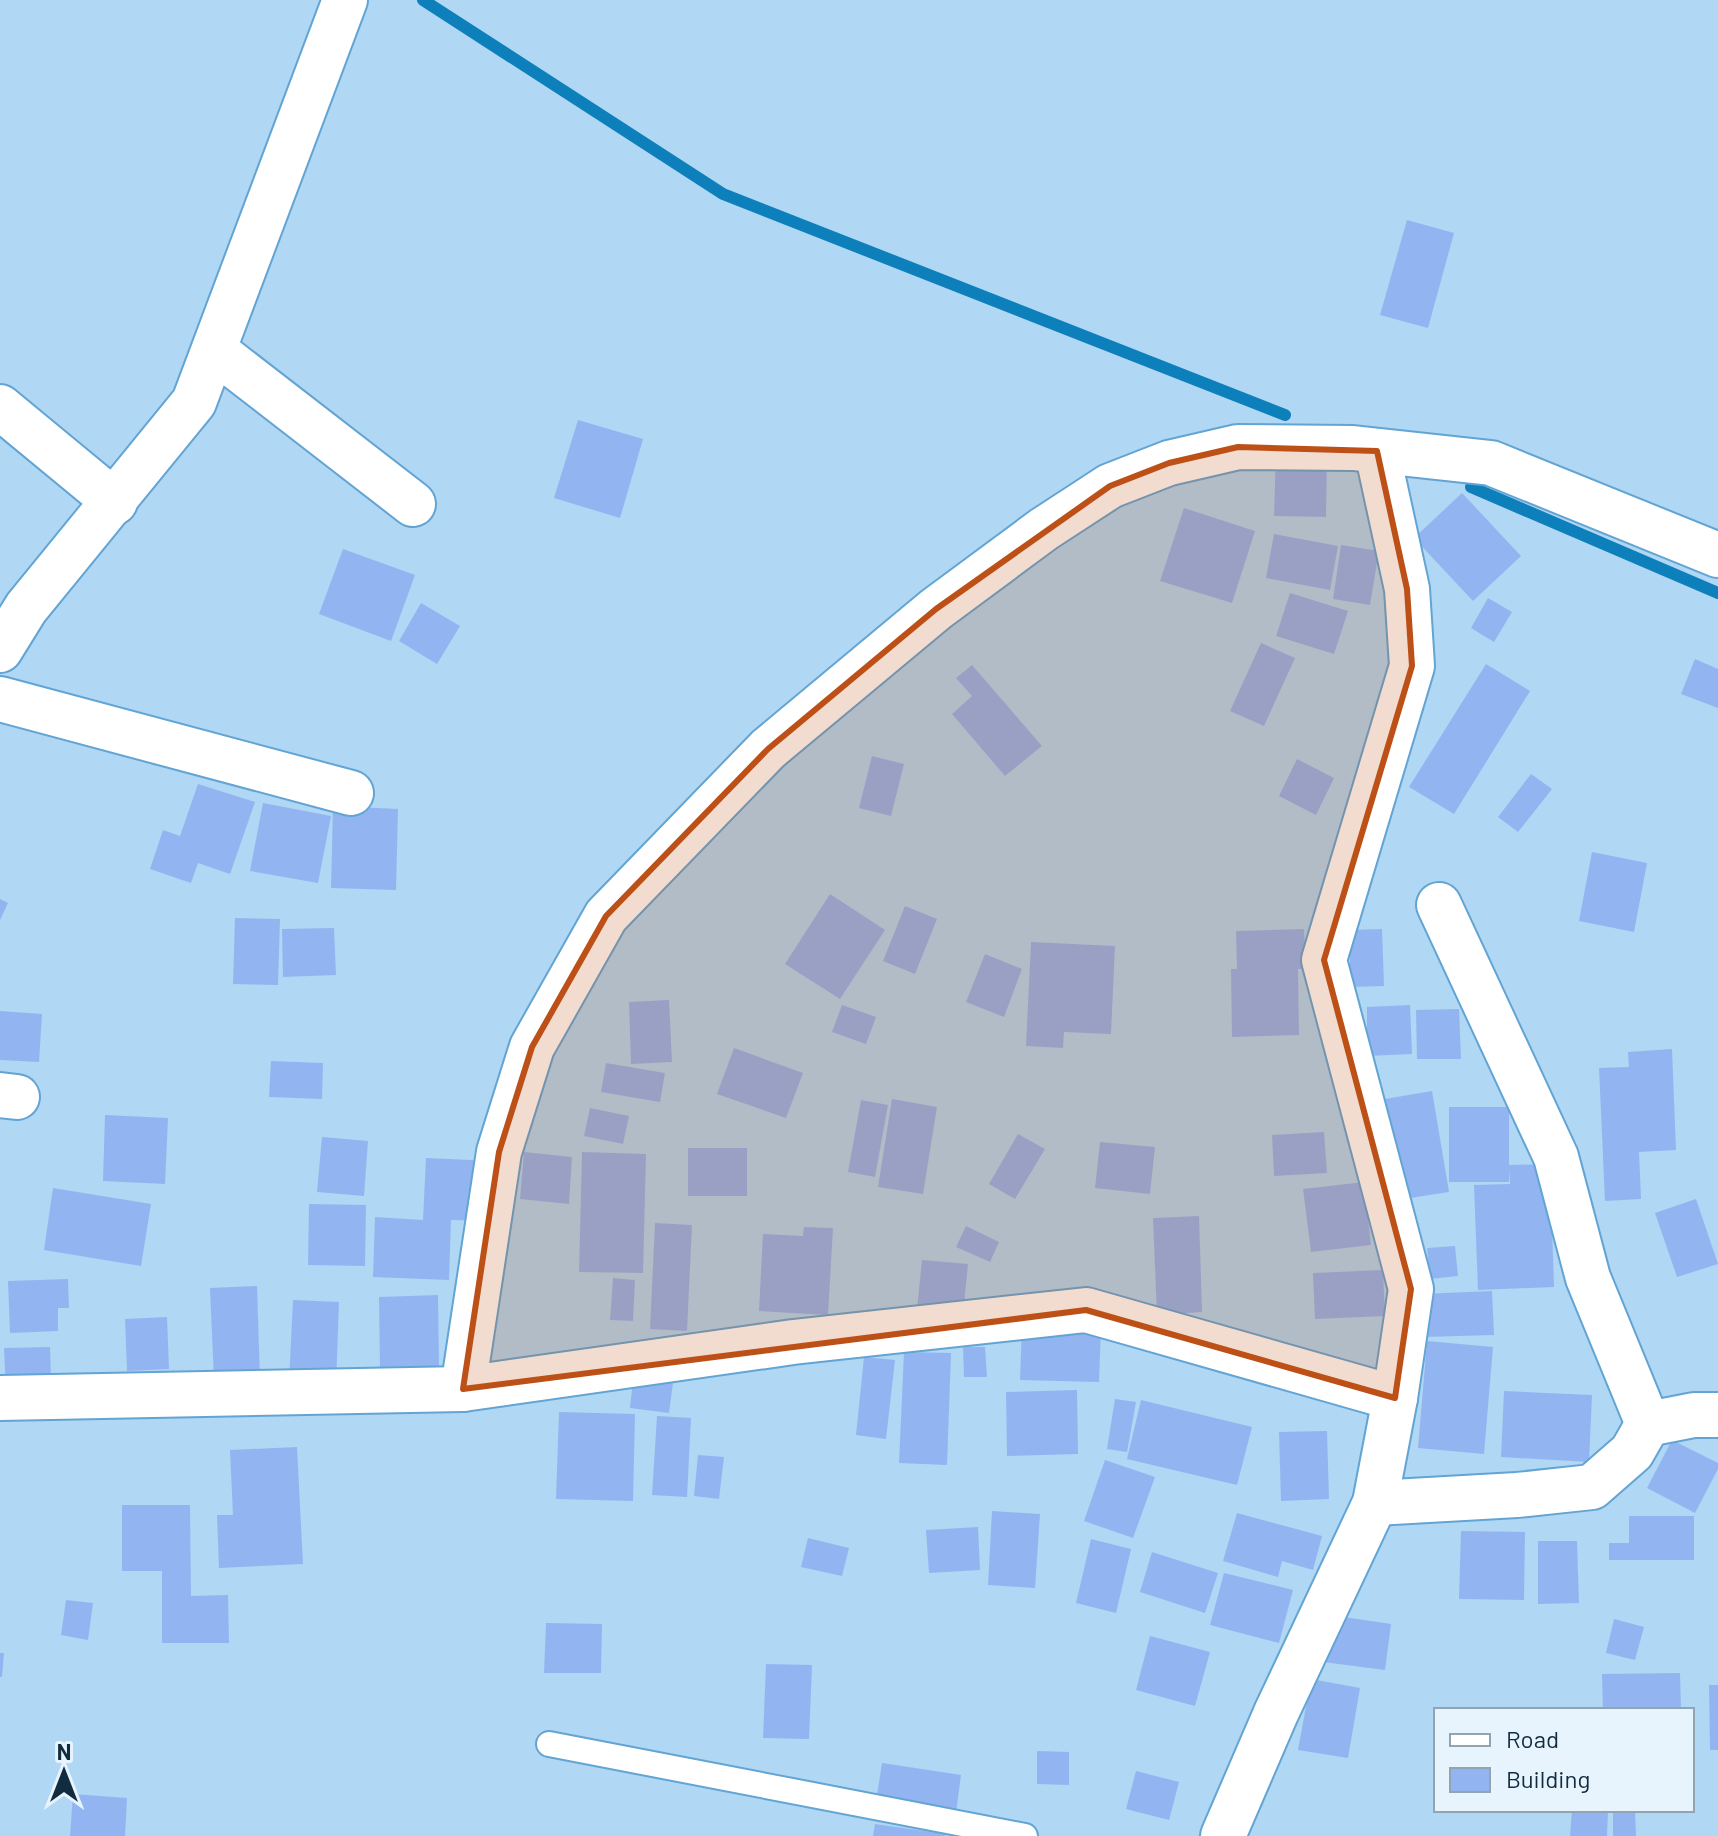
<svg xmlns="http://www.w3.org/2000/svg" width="1718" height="1836" font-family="Barlow,sans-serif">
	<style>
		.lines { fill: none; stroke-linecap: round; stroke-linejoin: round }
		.stream { stroke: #0d80bc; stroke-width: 12 }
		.building { fill: #92b5f1 }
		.lane-casing { stroke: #62a4d3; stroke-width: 28 }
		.street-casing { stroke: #62a4d3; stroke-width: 48 }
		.lane { stroke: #fff; stroke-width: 24 }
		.street { stroke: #fff; stroke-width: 44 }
		.marked { fill: #bd5016; fill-opacity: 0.2; stroke: #bd5016; stroke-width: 6; stroke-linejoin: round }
	</style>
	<rect width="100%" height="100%" fill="#b0d7f4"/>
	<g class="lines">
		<g class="stream">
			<polyline points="423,0 723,194 1285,415"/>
			<polyline points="1471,487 1718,593"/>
		</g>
	</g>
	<g class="building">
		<polygon points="1407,220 1454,233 1428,328 1380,315"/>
		<polygon points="578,420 643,439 620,518 554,498"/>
		<polygon points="1276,453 1327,455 1326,517 1274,516"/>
		<polygon points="1462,493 1521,556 1473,601 1414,538"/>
		<polygon points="1184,508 1255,531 1232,603 1160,581"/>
		<polygon points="1274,534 1338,546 1330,590 1266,578"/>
		<polygon points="1341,545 1379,551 1370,605 1333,599"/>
		<polygon points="343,549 415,575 391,641 319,614"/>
		<polygon points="1290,593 1348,611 1334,654 1276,636"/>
		<polygon points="1488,598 1512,612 1494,642 1471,628"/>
		<polygon points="421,603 460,626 437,664 399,641"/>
		<polygon points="1261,643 1295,658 1264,726 1230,711"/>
		<polygon points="1695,659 1718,669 1718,708 1681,694"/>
		<polygon points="1486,664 1530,691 1454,814 1409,787"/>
		<polygon points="972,665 1042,746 1005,776 952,714 972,696 956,678"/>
		<polygon points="872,756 904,764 891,816 859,808"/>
		<polygon points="1297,759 1334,778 1316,815 1279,796"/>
		<polygon points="1531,774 1552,789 1518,832 1498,817"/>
		<polygon points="198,784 255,802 230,874 198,863 191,883 150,869 163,830 180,836"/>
		<polygon points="263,803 331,816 318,883 250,871"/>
		<polygon points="333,806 398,809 396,890 331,888"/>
		<polygon points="1592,852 1647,863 1634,932 1579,921"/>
		<polygon points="830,894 885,930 840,999 785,964"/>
		<polygon points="0,899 8,903 0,920"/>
		<polygon points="905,906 937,919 915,974 883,961"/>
		<polygon points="235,918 280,919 278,985 233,984"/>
		<polygon points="334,928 336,975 283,977 282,929"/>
		<polygon points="1304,929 1306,969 1298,969 1299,1035 1232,1037 1231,969 1237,969 1236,931"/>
		<polygon points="1382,929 1384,986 1350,987 1350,930"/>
		<polygon points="1031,942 1115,946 1111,1034 1064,1032 1063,1048 1026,1046"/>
		<polygon points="985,954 1022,969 1004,1017 966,1002"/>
		<polygon points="669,1000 672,1062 631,1064 629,1002"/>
		<polygon points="842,1005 876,1017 866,1044 832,1032"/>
		<polygon points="1410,1005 1412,1054 1367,1056 1367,1007"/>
		<polygon points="1459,1009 1461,1059 1417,1059 1416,1010"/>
		<polygon points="0,1011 42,1014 39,1062 0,1060"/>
		<polygon points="734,1048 803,1073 786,1118 717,1094"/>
		<polygon points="1672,1049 1676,1150 1639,1152 1641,1199 1605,1201 1599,1068 1629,1067 1628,1052"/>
		<polygon points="271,1061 323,1063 322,1099 269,1097"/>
		<polygon points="606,1063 665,1073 660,1102 601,1092"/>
		<polygon points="1432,1091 1449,1192 1403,1199 1385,1099"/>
		<polygon points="892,1099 937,1107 923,1194 878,1187"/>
		<polygon points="861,1100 888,1105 875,1177 848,1172"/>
		<polygon points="1449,1107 1509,1107 1509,1165 1550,1164 1554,1287 1478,1290 1474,1185 1510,1184 1510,1169 1509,1182 1449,1182"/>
		<polygon points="590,1108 629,1116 623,1144 584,1136"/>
		<polygon points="105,1115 168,1118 165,1184 103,1181"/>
		<polygon points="1324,1132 1327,1173 1274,1176 1272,1135"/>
		<polygon points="1018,1134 1045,1149 1015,1199 989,1184"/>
		<polygon points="322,1137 368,1141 364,1196 317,1192"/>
		<polygon points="1100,1142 1155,1147 1150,1194 1095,1188"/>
		<rect x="688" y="1148" width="59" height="48"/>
		<polygon points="524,1152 572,1157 569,1204 520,1199"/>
		<polygon points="582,1152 646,1154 643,1273 579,1272"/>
		<polygon points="426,1158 494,1161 492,1221 451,1220 449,1280 373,1277 375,1217 423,1220"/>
		<polygon points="1364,1182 1371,1245 1311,1252 1303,1189"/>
		<polygon points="53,1188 151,1204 141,1266 44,1250"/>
		<polygon points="1696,1199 1718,1264 1677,1277 1655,1213"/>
		<polygon points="309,1204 366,1205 365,1266 308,1265"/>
		<polygon points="1199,1216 1202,1312 1157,1315 1153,1218"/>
		<polygon points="655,1223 692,1225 687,1331 650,1329"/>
		<polygon points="966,1226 999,1242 990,1262 956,1247"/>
		<polygon points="804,1227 833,1228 828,1315 759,1311 763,1234 803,1236"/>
		<polygon points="1455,1246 1458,1276 1430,1279 1427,1248"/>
		<polygon points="922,1260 968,1264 963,1314 917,1309"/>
		<polygon points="1383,1270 1385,1316 1315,1319 1313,1273"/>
		<polygon points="613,1278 635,1280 633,1321 610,1320"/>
		<polygon points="68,1279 69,1308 58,1308 58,1331 10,1333 8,1281"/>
		<polygon points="257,1286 260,1379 214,1381 210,1288"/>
		<polygon points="1492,1291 1494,1335 1423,1337 1421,1294"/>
		<polygon points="438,1295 439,1366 380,1367 379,1297"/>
		<polygon points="293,1300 339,1302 336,1385 289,1382"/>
		<polygon points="167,1317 169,1369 127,1371 125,1319"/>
		<polygon points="1022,1325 1101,1327 1099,1382 1020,1380"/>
		<polygon points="1427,1341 1493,1347 1484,1454 1418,1448"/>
		<polygon points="50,1347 52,1408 7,1410 4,1348"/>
		<polygon points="963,1347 985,1347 987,1377 964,1377"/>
		<polygon points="904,1352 951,1353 947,1465 899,1463"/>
		<polygon points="864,1357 895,1360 886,1439 856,1435"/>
		<polygon points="634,1370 674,1375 669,1413 630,1408"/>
		<polygon points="1077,1390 1078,1454 1007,1456 1006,1392"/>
		<polygon points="1504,1391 1592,1395 1589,1462 1501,1457"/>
		<polygon points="1115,1399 1136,1402 1127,1452 1107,1449"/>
		<polygon points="1141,1400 1252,1427 1237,1485 1127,1459"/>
		<polygon points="559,1412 635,1414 633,1501 556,1499"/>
		<polygon points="657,1416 691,1418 687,1497 652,1495"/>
		<polygon points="1327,1431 1329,1499 1281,1501 1279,1432"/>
		<polygon points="1672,1440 1718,1463 1718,1469 1695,1513 1647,1488"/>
		<polygon points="297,1447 303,1564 219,1568 217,1515 233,1515 230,1450"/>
		<polygon points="698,1455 724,1457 719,1499 694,1496"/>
		<polygon points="1105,1460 1155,1477 1133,1538 1084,1521"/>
		<polygon points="122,1505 190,1505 191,1596 228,1595 229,1643 162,1643 162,1571 122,1571"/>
		<polygon points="992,1511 1040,1514 1035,1588 988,1585"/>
		<polygon points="1237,1513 1322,1536 1313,1570 1282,1561 1278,1577 1223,1561"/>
		<polygon points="1629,1516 1694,1516 1694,1560 1609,1560 1609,1543 1629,1543"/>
		<polygon points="978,1527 980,1570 929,1573 926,1530"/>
		<polygon points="1461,1531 1525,1532 1524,1600 1459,1599"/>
		<polygon points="808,1538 849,1548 842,1576 801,1567"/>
		<polygon points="1091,1539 1131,1549 1116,1613 1076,1603"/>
		<polygon points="1538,1541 1577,1541 1579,1603 1538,1604"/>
		<polygon points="1152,1552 1218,1573 1205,1613 1140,1592"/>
		<polygon points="1224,1573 1293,1590 1279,1643 1210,1625"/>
		<polygon points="66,1600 93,1603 88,1640 61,1635"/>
		<polygon points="1330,1615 1391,1624 1385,1670 1323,1662"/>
		<polygon points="1614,1619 1644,1627 1635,1660 1606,1653"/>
		<polygon points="546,1623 602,1624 601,1673 544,1673"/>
		<polygon points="1150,1636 1210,1652 1195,1706 1136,1690"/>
		<polygon points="0,1653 4,1653 2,1677 0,1677"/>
		<polygon points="766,1664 812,1665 809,1739 763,1738"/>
		<polygon points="1680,1673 1681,1710 1603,1710 1602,1674"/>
		<polygon points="1311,1679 1360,1688 1348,1758 1298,1750"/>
		<polygon points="1709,1685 1718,1685 1718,1750 1710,1750"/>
		<polygon points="1037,1751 1069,1752 1069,1785 1037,1784"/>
		<polygon points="882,1763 961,1775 955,1820 875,1808"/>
		<polygon points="1136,1771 1179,1782 1169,1820 1126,1809"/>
		<polygon points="73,1794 127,1798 125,1836 70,1836"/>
		<polygon points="1572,1810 1608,1811 1607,1836 1570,1836"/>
		<polygon points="1613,1810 1635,1810 1636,1836 1613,1836"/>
		<polygon points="875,1824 945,1834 945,1836 873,1836"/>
	</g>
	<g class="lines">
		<g class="lane-casing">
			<polyline id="lane" points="549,1744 1025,1836"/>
		</g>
		<g class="street-casing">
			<g id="street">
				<polyline points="214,350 413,504"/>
				<polyline points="0,407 115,502"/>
				<polyline points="0,650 26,608 194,402 345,0"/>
				<polyline points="0,699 351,793"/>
				<polyline points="1439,905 1556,1157 1588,1278 1648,1424"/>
				<polyline points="0,1095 17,1097"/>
				<polyline points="463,1389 499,1152 532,1047 606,916 768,749 936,609 1044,529 1110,486 1169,463 1238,447 1353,448 1491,463 1718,555"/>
				<polyline points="0,1398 463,1389 793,1342 1086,1310 1395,1398"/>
				<polyline points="1375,1503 1517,1495 1592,1487 1632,1452 1648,1424 1694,1415 1718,1415"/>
				<polyline points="1223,1836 1276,1713 1375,1503 1395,1398 1411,1289 1324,960 1412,666 1407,589 1377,451"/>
			</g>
		</g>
		<use href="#lane" class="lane"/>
		<use href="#street" class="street"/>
	</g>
	<path class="marked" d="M1238,447L1377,451L1407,589L1412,666L1324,960L1411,1289L1395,1398L1086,1310L463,1389L499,1152L532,1047L606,916L768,749L936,609L1110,486L1169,463Z"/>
	<rect x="1434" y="1708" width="260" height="104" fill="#e7f4fe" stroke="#91a4b1" stroke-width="2"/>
	<rect x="1450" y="1734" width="40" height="12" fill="#ffffff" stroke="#91a4b1" stroke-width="2"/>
	<text x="1506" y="1748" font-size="24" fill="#102c3e">Road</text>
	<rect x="1450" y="1768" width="40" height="24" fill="#92b5f1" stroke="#91a4b1" stroke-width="2"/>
	<text x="1506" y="1788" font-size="24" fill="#102c3e">Building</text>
	<g transform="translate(64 1772)" stroke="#e7f4fe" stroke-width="6" paint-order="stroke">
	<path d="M0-6L14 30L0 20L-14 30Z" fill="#102c3e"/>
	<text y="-12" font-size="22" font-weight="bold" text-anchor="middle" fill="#102c3e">N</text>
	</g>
</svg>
